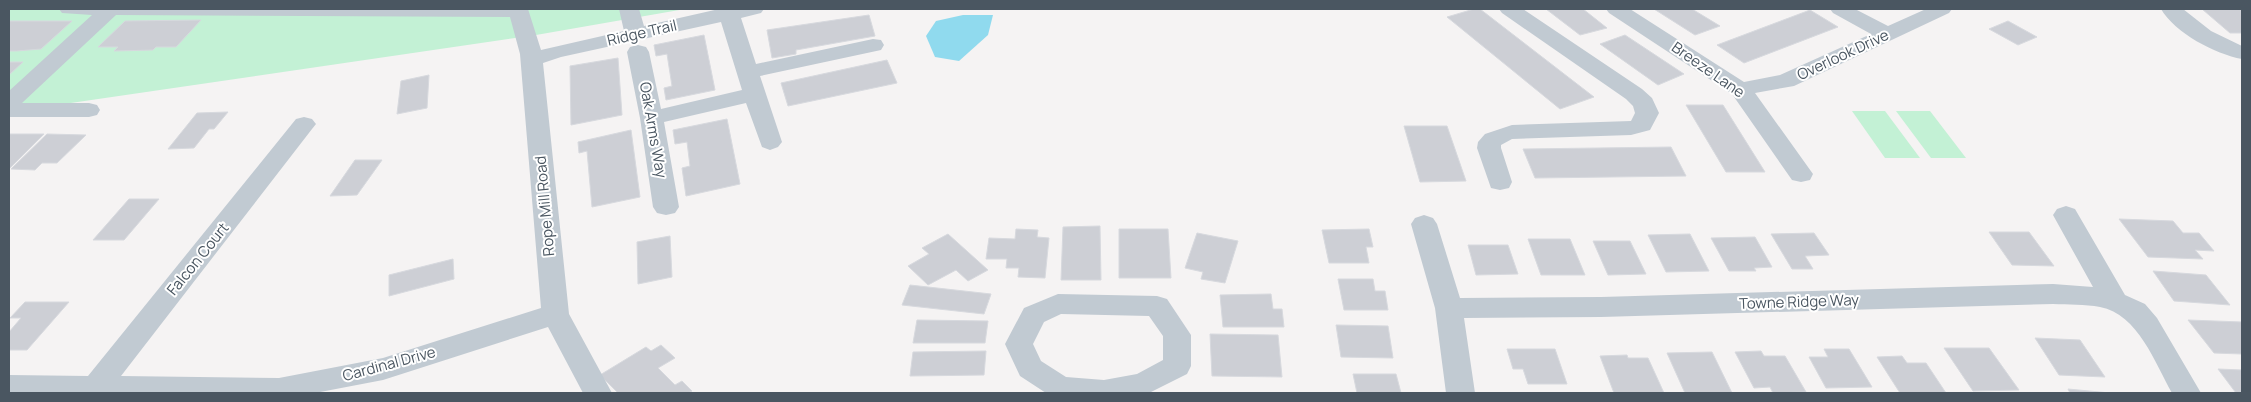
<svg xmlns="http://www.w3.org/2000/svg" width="2251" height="402" font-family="Manrope,sans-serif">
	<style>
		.green { fill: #c3f1d5 }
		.water { fill: #90daee }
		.building { fill: #cdcfd5; stroke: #d7d9de }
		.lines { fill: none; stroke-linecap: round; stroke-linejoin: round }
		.minor { fill: #c1cad2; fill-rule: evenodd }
		.labels { text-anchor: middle; stroke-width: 4; stroke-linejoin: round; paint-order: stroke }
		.street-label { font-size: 15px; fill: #4a5661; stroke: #fff }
	</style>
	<rect width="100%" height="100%" fill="#f5f3f3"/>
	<g class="green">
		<polygon points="9,9 685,9 536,35 9,112"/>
		<polygon points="1852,111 1885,111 1920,158 1885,158"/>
		<polygon points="1896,111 1930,111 1966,158 1931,158"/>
	</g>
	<polygon class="water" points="963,15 993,15 988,35 959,61 935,57 926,36 936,21"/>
	<g class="building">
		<polygon points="1474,9 1480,9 1594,97 1560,109 1447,17"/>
		<polygon points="1546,9 1583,9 1607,28 1580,35"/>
		<polygon points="1654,9 1692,9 1720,26 1695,35"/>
		<polygon points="2202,9 2241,9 2242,33 2230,33"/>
		<polygon points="1810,10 1838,27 1744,63 1717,45"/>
		<polygon points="869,15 875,36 796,50 796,54 772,58 767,30"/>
		<polygon points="201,20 176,47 156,47 153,50 114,51 118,47 98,47 125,21"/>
		<polygon points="9,21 72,21 41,49 16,51 9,51"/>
		<polygon points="2008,21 2037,37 2018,45 1989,29"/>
		<polygon points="704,35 715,90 666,100 664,88 672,86 667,54 656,56 654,45"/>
		<polygon points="1625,35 1684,74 1658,85 1600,44"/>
		<polygon points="618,58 622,115 571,125 570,66"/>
		<polygon points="887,60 897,83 788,106 781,83"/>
		<polygon points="9,62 23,62 9,75"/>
		<polygon points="429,75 427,108 397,114 401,81"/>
		<polygon points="1686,105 1723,105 1765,172 1726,172"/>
		<polygon points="228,112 214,129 209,129 194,148 168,149 197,113"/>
		<polygon points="727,119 740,184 686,196 682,168 690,166 687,142 675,144 673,130"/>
		<polygon points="1404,126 1447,126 1466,181 1420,182"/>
		<polygon points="631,130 640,197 592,207 587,151 579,153 578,142"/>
		<polygon points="9,134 44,134 9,169"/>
		<polygon points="47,134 86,135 57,163 42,163 35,170 11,169"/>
		<polygon points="1671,147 1686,176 1535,178 1523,149"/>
		<polygon points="355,160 382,160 357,195 330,196"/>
		<polygon points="129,199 159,199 124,240 93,240"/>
		<polygon points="2119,219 2173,221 2183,233 2199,233 2214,251 2195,250 2203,259 2148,257"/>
		<polygon points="1100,226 1101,280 1061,280 1063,227"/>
		<polygon points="1016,229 1038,230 1037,237 1049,238 1045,278 1018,277 1019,268 1006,268 1007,259 986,259 989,238 1015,239"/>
		<polygon points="1119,229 1168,229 1171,278 1119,278"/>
		<polygon points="1369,229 1373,247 1366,247 1369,263 1329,263 1322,230"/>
		<polygon points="1989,232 2029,232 2054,266 2012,265"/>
		<polygon points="1197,233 1238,241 1225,283 1201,279 1203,272 1185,268"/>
		<polygon points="1814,233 1829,255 1805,256 1813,269 1792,269 1771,234"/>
		<polygon points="948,234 988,270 968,281 956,270 928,285 908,266 929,254 922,248"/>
		<polygon points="1690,234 1709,271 1666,272 1648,235"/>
		<polygon points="670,236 672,277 638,284 637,242"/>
		<polygon points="1755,237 1772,267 1754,268 1756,271 1729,271 1711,238"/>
		<polygon points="1528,239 1570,239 1585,275 1541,275"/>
		<polygon points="1593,241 1630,241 1646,274 1608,275"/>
		<polygon points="1468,245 1508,245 1518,274 1476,275"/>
		<polygon points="453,259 454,279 389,296 389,275"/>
		<polygon points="2153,271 2206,275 2230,305 2174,301"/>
		<polygon points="1338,279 1373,279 1375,291 1385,291 1388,310 1344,310"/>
		<polygon points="910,285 991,294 984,314 902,305"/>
		<polygon points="1271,294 1273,309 1282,309 1284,327 1223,327 1220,295"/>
		<polygon points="25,302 69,302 27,350 9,350 9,332 21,318 10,318"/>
		<polygon points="917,320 988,321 985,343 913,343"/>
		<polygon points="2188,320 2242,322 2242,354 2214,353"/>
		<polygon points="1336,325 1388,326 1393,358 1341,357"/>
		<polygon points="1210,334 1278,335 1282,377 1212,376"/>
		<polygon points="2035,338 2080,340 2105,377 2059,375"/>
		<polygon points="661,345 675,358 658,368 675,385 682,381 692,391 688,393 618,393 600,375 646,347 651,351"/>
		<polygon points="1944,348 1989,348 2019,390 1973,391"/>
		<polygon points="1507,349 1555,349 1567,384 1528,384 1523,369 1513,369"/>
		<polygon points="1824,349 1849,349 1872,387 1826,388 1809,357 1828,357"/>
		<polygon points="986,351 984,375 910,376 913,352"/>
		<polygon points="1761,351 1764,356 1785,356 1806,392 1773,393 1770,387 1754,388 1735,352"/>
		<polygon points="1712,352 1732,393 1685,393 1667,353"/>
		<polygon points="1627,355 1628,358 1648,358 1664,393 1614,393 1600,356"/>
		<polygon points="1902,356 1907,363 1926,363 1946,393 1900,393 1877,357"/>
		<polygon points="2218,369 2242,370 2242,393 2236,393"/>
		<polygon points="1353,374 1396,374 1401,393 1357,393"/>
		<polygon points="2068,389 2110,393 2070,393"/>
	</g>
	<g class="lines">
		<g class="minor">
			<polygon points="59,9 528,9 541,50 624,31 619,9 639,9 644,26 719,9 764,9 761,13 741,18 756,64 873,39 881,40 884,45 881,50 760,76 782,142 778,147 770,150 762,147 746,103 664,122 679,207 675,213 666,215 657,213 653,207 640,118 627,52 630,47 638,45 646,47 649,52 661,109 742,90 721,22 561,57 543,63 569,314 612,393 583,393 548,327 383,380 315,393 9,393 9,375 88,376 296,119 304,117 312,119 316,124 312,129 121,376 279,378 383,358 541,308 520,54 510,17 116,15 22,103 89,103 97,105 100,110 97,115 89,117 9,117 9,91 92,15 62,13"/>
			<polygon points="1499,9 1523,9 1642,89 1652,98 1659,113 1650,130 1631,135 1512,139 1501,145 1501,148 1512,182 1509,188 1500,190 1491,188 1477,148 1478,142 1485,134 1512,125 1631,121 1635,113 1633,106 1626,99 1502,13"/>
			<polygon points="1606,9 1630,9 1744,82 1780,75 1871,34 1833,13 1830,9 1855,9 1888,26 1926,9 1952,9 1949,13 1794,86 1755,93 1813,174 1810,180 1801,182 1792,180 1732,94 1609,13"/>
			<path d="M2161,9H2183L2211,31L2242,46V59C2215,54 2175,33 2161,9Z"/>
			<path d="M2066,206L2075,209L2125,295L2145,304L2157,318L2201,393H2172C2155,363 2138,314 2100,307C2085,304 2068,305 2053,304L1601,317L1464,318L1475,393H1446L1435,308L1411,224L1415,218L1424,215L1433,218L1437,224L1460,298L1601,297L2053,284L2093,287L2053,215L2057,209Z"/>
			<path d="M1058,294L1157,296L1167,299L1191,335V366L1187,374L1149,393H1046L1020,376L1005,344L1024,308ZM1061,314L1149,316L1163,336V360L1137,374L1104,380L1066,377L1041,361L1033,344L1044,322Z"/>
		</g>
	</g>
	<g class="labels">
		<g class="street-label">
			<text transform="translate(642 33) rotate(-13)" y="5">Ridge Trail</text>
			<text transform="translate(1843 55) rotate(-25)" y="5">Overlook Drive</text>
			<text transform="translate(1708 70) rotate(35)" y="5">Breeze Lane</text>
			<text transform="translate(653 130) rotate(80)" y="5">Oak Arms Way</text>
			<text transform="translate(545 206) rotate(-95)" y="5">Rope Mill Road</text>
			<text transform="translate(198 259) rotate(-51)" y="5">Falcon Court</text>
			<text transform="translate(1799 302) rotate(-2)" y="5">Towne Ridge Way</text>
			<text transform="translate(389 364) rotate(-15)" y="5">Cardinal Drive</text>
		</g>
	</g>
	<rect width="2251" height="402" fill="none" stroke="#4a5661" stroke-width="20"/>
</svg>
